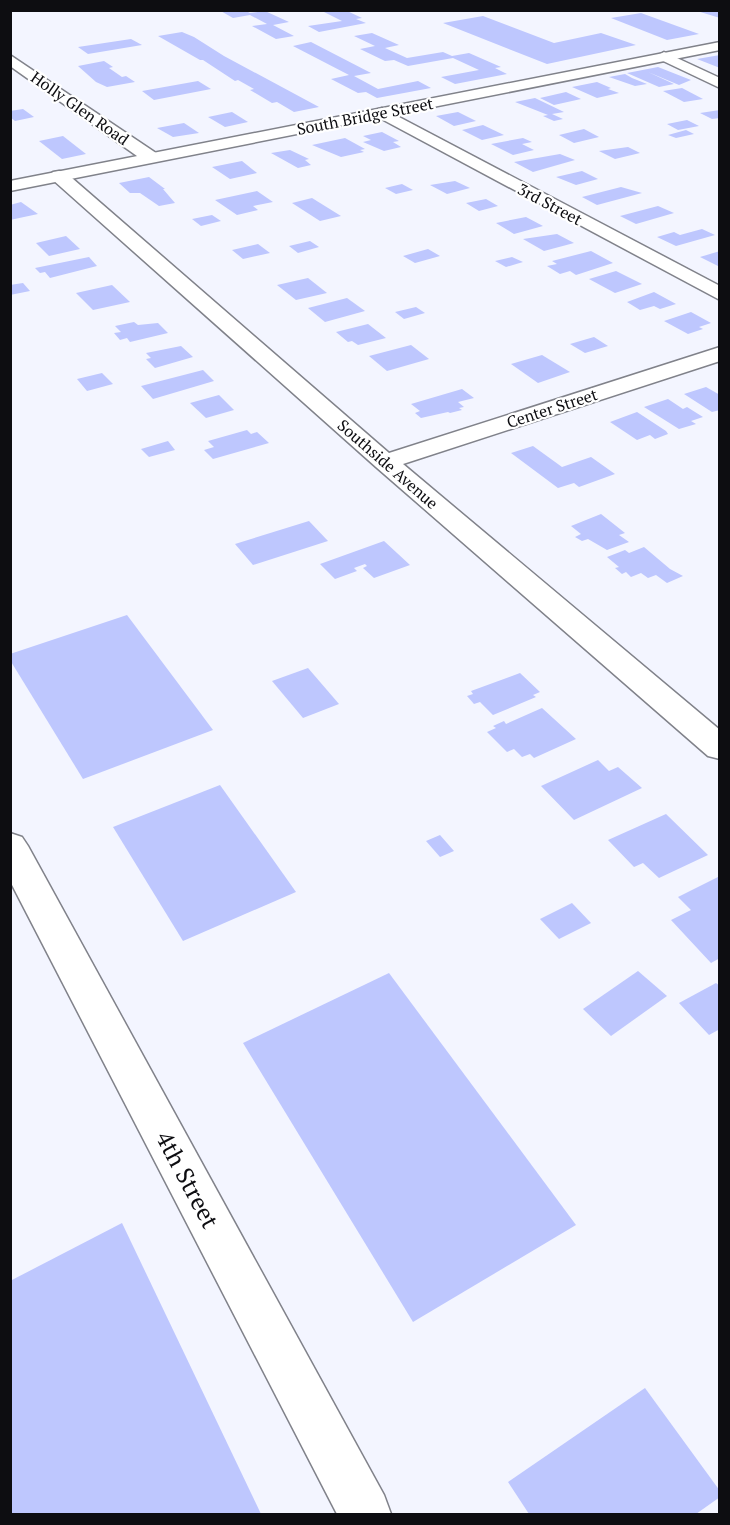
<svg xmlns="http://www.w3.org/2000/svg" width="730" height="1525" font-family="'PT Serif',serif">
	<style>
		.building { fill: #bec7fe }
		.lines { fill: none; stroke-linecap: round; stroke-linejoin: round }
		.minor-casing { stroke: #80828a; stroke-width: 3 }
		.tertiary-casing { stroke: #80828a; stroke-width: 3 }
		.minor { fill: #fff; fill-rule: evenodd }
		.tertiary { fill: #fff; fill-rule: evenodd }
		.labels { text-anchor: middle; stroke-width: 4.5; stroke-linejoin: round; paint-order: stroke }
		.far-street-label { font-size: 16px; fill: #0d0d11; stroke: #fff }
		.near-street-label { font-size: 24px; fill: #0d0d11; stroke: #fff }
	</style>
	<rect width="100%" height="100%" fill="#f3f5ff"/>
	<g class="building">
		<polygon points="219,10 244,10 250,13 265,11 289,22 273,25 294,36 276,39 252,26 267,24 250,15 233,18"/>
		<polygon points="320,10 345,10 362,18 356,19 366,23 319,32 308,26 342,21"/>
		<polygon points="697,10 720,10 720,18 697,11"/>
		<polygon points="641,13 699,34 667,40 611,18"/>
		<polygon points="483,16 554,43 601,33 636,45 547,64 443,23"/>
		<polygon points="182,32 194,37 224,56 319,107 294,112 277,102 272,103 250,90 254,89 238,80 235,81 203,60 200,60 158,36"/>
		<polygon points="372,33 399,45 385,48 407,58 443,52 452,56 469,53 501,67 495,68 507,74 455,84 441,77 479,70 453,58 408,66 394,60 385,61 360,49 375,46 354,36"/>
		<polygon points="131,39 142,45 88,54 78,47"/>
		<polygon points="311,42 371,73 354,76 378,89 418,81 431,88 377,98 366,92 358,93 331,79 349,75 293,46"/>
		<polygon points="720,55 720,68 697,59"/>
		<polygon points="104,61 113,67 109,68 122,77 126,76 135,82 107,87 96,82 78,66"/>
		<polygon points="658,67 691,80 679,85 648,72 674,84 659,87 627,73"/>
		<polygon points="625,74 632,78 647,84 635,86 609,77"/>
		<polygon points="198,81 211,89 154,100 142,91"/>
		<polygon points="597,82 611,88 608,89 619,93 597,98 572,87"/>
		<polygon points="682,88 703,99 684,102 663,91"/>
		<polygon points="566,92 581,99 554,105 540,98"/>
		<polygon points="535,98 564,112 552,114 563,119 554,121 543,116 548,115 515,102"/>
		<polygon points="23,109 34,117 15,121 10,117 10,111"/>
		<polygon points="720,110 720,118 712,119 700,113"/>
		<polygon points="232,112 248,122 225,127 208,117"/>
		<polygon points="458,112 476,121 454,126 436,116"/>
		<polygon points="687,120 699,126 678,130 667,124"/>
		<polygon points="184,123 199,133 173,137 157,128"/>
		<polygon points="483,125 504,135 482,140 462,130"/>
		<polygon points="584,129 599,137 574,143 559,135"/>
		<polygon points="686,130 694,134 676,138 668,135"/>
		<polygon points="382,132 399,141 393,142 401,147 384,151 363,142 371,140 363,136"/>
		<polygon points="63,136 86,154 62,159 39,141"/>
		<polygon points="345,138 365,149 360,150 364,152 341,157 312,145"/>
		<polygon points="523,138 532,142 522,144 534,150 513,155 491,144"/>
		<polygon points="628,147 640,153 615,159 599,151"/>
		<polygon points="290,150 309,159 305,160 311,165 298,168 271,153"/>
		<polygon points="560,154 575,160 533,172 514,162"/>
		<polygon points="242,161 257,173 230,179 212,167"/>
		<polygon points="582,171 598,179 576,185 556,177"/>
		<polygon points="149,177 165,189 163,189 175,203 159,206 140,193 130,193 119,183"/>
		<polygon points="455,181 470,188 447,194 430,185"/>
		<polygon points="402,184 413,190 396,194 385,188"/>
		<polygon points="621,187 642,193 597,205 582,197"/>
		<polygon points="257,191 273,202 253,206 258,210 237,215 215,200"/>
		<polygon points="312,198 341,216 320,221 292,203"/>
		<polygon points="486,199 498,206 479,211 466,203"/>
		<polygon points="21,202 38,214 10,220 10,205"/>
		<polygon points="658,206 674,213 636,224 620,216"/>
		<polygon points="212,215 221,221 201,226 192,219"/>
		<polygon points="526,217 543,226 514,234 496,223"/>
		<polygon points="702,229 715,235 676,246 657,237 674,232 680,235"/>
		<polygon points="557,234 574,243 544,251 523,239"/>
		<polygon points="66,236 80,249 49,256 36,243"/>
		<polygon points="310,241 319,247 298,253 289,246"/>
		<polygon points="258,244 270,253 243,259 232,250"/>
		<polygon points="428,249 440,256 415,263 403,256"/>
		<polygon points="591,251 613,263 576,275 570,271 560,274 547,266 557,264 552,261"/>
		<polygon points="720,251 718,266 700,257"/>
		<polygon points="89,257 97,266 50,278 45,272 40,273 35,268"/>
		<polygon points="512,257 523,262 506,267 495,261"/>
		<polygon points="616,271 642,284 615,293 589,279"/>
		<polygon points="308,278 327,293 296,300 277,285"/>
		<polygon points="23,283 30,291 10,295 10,285"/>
		<polygon points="112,285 130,302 93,310 76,293"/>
		<polygon points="654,292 676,304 660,309 654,306 640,310 627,302"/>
		<polygon points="347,298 365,311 325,322 308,308"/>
		<polygon points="416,307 425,313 404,319 395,312"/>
		<polygon points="691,312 711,323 699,327 703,329 688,334 664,321"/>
		<polygon points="134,322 138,325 158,323 168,333 130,342 127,338 120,340 114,333 121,332 115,326"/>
		<polygon points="368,324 386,338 358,345 352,341 348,342 336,332"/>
		<polygon points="594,337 608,346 585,353 570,344"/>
		<polygon points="411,345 429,359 387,371 369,356"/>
		<polygon points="181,346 193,357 155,368 146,359 151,358 146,353"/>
		<polygon points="542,355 570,372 538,383 511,364"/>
		<polygon points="203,370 214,381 153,399 141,386"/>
		<polygon points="102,373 113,384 87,391 77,379"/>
		<polygon points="706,387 720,395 720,410 712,412 684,394"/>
		<polygon points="462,389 474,398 458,402 464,407 459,408 462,410 450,413 448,412 421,418 415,413 420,411 411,404"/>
		<polygon points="219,395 234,410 206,418 190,403"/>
		<polygon points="668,399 683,409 687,407 703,417 691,421 696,424 679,429 644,407"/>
		<polygon points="637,412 666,431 668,434 655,439 650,435 637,440 610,422"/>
		<polygon points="247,430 251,434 257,432 269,443 213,459 204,450 214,447 208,441"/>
		<polygon points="168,441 175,450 149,457 141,449"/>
		<polygon points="533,446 562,467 591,457 615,474 579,487 574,483 558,488 511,453"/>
		<polygon points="601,514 625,533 619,535 629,542 607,550 588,539 582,541 575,537 581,534 571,526"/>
		<polygon points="309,521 328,541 253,565 235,544"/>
		<polygon points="384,541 410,565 374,578 363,568 367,566 365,564 354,568 357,571 335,579 320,564"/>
		<polygon points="644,547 670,569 683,576 667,583 656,575 648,578 641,573 631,577 626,572 622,574 615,568 619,567 607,557 625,550 629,553"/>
		<polygon points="127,615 213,730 83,779 10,660 10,654"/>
		<polygon points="308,668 339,704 303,718 272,681"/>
		<polygon points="520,673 540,692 533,695 536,697 493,715 480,702 474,704 467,696 473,694 471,691"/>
		<polygon points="542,708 576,739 534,758 530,754 522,757 514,749 507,752 487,732 496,728 493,726 504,721 506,724"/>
		<polygon points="598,760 609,771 618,767 642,788 574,820 541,786"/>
		<polygon points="220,785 296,892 183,941 113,827"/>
		<polygon points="666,814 708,855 659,878 643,863 634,867 608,840"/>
		<polygon points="440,835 454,851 440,857 426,841"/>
		<polygon points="720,876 720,958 711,963 671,920 691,910 678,897"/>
		<polygon points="572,903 591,923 559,939 540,919"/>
		<polygon points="638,971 667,996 611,1036 583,1009"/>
		<polygon points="389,973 576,1225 413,1322 243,1043"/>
		<polygon points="716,983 720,986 720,1029 709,1035 679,1003"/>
		<polygon points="122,1223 261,1514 10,1514 10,1281"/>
		<polygon points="645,1388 720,1491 720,1497 696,1514 529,1514 508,1482"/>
	</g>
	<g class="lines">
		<g class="minor-casing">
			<g id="minor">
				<polygon points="664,52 720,78 720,88 659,59 657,56"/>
				<polygon points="10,55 156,153 158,157 156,161 144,161 10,66"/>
				<polygon points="382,108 720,286 720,300 376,116 374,113 376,110"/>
				<polygon points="59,171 65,172 389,453 720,347 720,361 403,464 720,730 720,759 708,756 376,467 53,180 50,176 53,172"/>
				<polygon points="10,833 22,837 28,846 384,1495 391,1514 337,1514 10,881"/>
			</g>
		</g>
		<g class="tertiary-casing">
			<polygon id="tertiary" points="720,42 720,50 10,191 10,181"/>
		</g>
		<use href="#minor" class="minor"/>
		<use href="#tertiary" class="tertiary"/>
	</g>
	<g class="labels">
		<g class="far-street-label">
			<text transform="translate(80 108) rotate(35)" y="6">Holly Glen Road</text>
			<text transform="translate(365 116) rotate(-11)" y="6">South Bridge Street</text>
			<text transform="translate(550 204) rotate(28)" y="6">3rd Street</text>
			<text transform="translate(552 408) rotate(-18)" y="6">Center Street</text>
			<text transform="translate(388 464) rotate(41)" y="6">Southside Avenue</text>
		</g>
		<g class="near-street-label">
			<text transform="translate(187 1180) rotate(62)" y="8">4th Street</text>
		</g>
	</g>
	<rect width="730" height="1525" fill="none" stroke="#0d0d11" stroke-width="24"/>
</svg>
